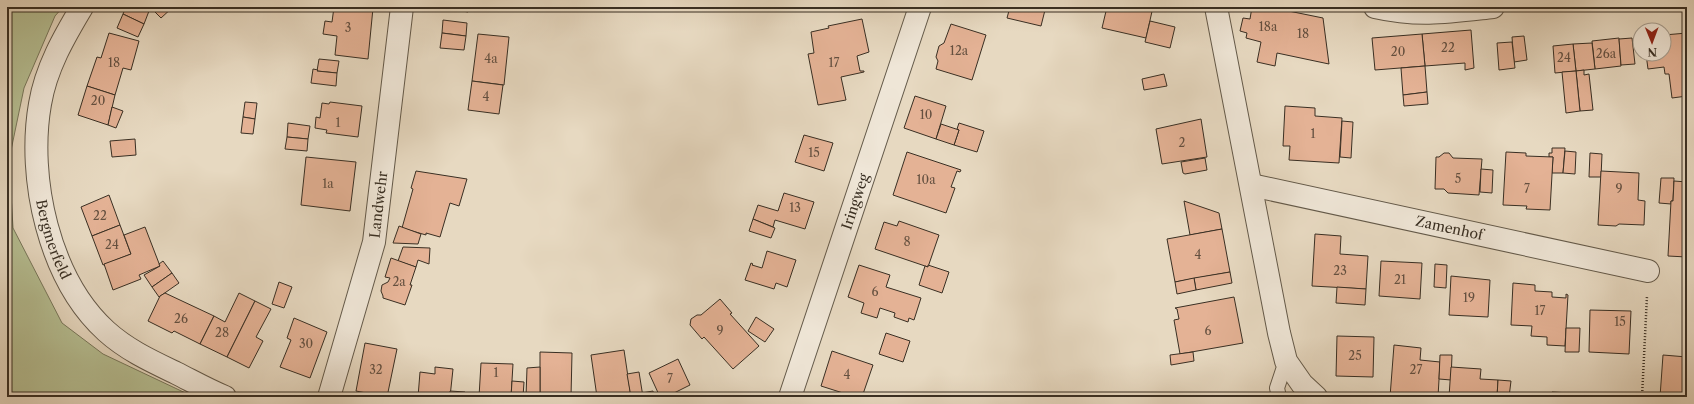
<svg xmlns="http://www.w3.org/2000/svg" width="1694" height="404" font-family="'Libre Caslon Text',serif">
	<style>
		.green { fill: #b6bf93; stroke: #78775b }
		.building { fill: #e4b295; stroke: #392f23 }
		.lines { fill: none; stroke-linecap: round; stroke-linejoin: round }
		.lane-casing { stroke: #645a4a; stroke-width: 16 }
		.street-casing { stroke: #645a4a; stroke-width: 24 }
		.path { stroke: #392f23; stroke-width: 2.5; stroke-dasharray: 1 2; stroke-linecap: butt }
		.lane { stroke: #efe6d7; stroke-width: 14 }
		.street { stroke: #efe6d7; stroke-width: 22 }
		.labels { text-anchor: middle; stroke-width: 3.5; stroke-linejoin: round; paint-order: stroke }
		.number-label { font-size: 12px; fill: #645040 }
		.street-label { font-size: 14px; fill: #392f23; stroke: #efe6d7 }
	</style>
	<rect width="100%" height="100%" fill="#e7d9c1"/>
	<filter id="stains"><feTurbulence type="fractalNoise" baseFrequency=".005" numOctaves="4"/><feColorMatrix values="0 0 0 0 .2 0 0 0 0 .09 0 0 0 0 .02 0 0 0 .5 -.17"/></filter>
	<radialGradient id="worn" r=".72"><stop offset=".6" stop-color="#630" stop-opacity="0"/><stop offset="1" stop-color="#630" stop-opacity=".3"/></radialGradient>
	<polygon class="green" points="7,7 63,7 55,16 24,88 9,160 13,228 62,323 103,354 194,397 7,397"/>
	<g class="building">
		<polygon points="126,7 140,7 149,11 144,24 123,14"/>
		<polygon points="150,7 173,7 161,18"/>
		<polygon points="334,7 377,7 373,8 368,59 335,55 337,36 323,34 325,21 332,22"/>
		<polygon points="451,7 469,7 468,12 451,9"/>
		<polygon points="1010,7 1031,7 1045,10 1041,26 1007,18"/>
		<polygon points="1031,7 1045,7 1045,10"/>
		<polygon points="1107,7 1125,7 1134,9 1134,7 1153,7 1146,38 1102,28"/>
		<polygon points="1252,7 1269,7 1323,18 1329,64 1277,53 1275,66 1257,62 1261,42 1246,38 1247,33 1240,31 1243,18 1250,19"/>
		<polygon points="123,14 144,24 138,37 117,28"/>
		<polygon points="862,19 869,52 857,56 860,71 864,71 864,72 841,77 846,100 818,105 808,54 814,53 811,32 829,28 828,26"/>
		<polygon points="443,20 467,23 466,36 442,33"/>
		<polygon points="1150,21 1175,27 1170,48 1145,42"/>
		<polygon points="951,24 986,35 972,80 936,69 938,61 936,57 939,46 944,43"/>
		<polygon points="1471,30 1474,68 1465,70 1465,63 1425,66 1422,34"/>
		<polygon points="109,33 139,41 131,70 123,68 115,95 87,86 97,57 101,58"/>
		<polygon points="442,33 466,36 464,50 440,48"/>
		<polygon points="1687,33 1687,96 1672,98 1669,74 1665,74 1664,67 1648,69 1646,54 1664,54 1664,35"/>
		<polygon points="478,34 509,37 504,85 472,81"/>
		<polygon points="1422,34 1425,66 1375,70 1372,38"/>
		<polygon points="1524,36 1527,60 1514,62 1512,37"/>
		<polygon points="1619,38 1621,66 1595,69 1592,41"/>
		<polygon points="1632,38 1635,64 1621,65 1619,39"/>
		<polygon points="1512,42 1515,68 1499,70 1497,43"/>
		<polygon points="1592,43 1595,69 1576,71 1573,44"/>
		<polygon points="1573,44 1576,71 1555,73 1553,46"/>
		<polygon points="319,59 339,61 337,73 317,71"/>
		<polygon points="1425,66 1427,92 1403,95 1401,68"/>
		<polygon points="313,69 318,70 317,71 337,73 336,86 311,83"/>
		<polygon points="1584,70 1584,75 1589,74 1593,110 1580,111 1576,71"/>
		<polygon points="1576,71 1580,111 1566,113 1562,72"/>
		<polygon points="1164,74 1167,86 1144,90 1142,79"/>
		<polygon points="472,81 503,85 499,114 468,110"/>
		<polygon points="87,86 115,95 108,125 78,115"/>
		<polygon points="1427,92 1428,104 1404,106 1403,95"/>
		<polygon points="915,96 946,106 936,139 904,128"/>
		<polygon points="245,102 257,103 255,119 243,117"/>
		<polygon points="330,102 362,106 358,137 326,133 327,130 315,128 316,117 320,118 322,103 329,104"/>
		<polygon points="1285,106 1315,108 1315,116 1342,118 1339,163 1289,160 1290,146 1283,146"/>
		<polygon points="112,107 123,111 116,128 108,125"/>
		<polygon points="243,117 255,119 253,134 241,133"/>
		<polygon points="1201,119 1207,157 1162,164 1156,129"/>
		<polygon points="1342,121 1353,122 1351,158 1340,157"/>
		<polygon points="288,123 310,126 308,139 287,137"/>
		<polygon points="959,123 984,131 977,152 954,145 959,130 957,129"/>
		<polygon points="941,124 959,130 954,145 936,139"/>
		<polygon points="804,135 833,143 824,171 795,162"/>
		<polygon points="287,137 308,139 307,151 285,149"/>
		<polygon points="135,139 136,155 112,157 110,141"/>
		<polygon points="1552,148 1565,148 1563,173 1552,173 1553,157 1549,157 1549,153 1552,153"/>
		<polygon points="1565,151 1576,152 1575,174 1563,173"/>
		<polygon points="907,152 961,170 960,172 957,171 951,187 955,188 946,213 893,195"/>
		<polygon points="1506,152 1526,153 1526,156 1553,157 1550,210 1526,209 1527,206 1503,205"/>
		<polygon points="1444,153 1449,153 1453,158 1482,159 1479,195 1448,193 1444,189 1435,189 1436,157 1439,157"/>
		<polygon points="1590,153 1602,154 1601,177 1589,177"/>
		<polygon points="306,157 356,162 350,211 301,205"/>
		<polygon points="1205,158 1207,170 1185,174 1183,173 1181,162"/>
		<polygon points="1481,169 1493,170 1492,193 1480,192"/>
		<polygon points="416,171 467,179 459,206 450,203 440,237 426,233 426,235 402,228 413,189 411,188"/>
		<polygon points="1601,171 1639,173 1638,200 1645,201 1644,225 1619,224 1616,226 1598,225"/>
		<polygon points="1661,178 1674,178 1673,201 1671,201 1671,204 1659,203"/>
		<polygon points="1674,181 1687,182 1687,257 1668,256 1671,201 1673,201"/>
		<polygon points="784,193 814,202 805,229 775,220 773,227 753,219 758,205 778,211"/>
		<polygon points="109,195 120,225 92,236 81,207"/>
		<polygon points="1184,201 1219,213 1222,229 1190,235"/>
		<polygon points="753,219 775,228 771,238 749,231"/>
		<polygon points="899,221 939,235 928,267 875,249 884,222 897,226"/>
		<polygon points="120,225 131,254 103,265 92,236"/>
		<polygon points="399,226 421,234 418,244 393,243"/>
		<polygon points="145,227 160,266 139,275 141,279 113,290 104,264 131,254 124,235"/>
		<polygon points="1222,229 1230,272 1175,282 1167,239"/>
		<polygon points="1315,234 1341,236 1340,254 1368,256 1366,289 1312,286"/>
		<polygon points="403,247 430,248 429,264 418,260 416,267 398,261"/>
		<polygon points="767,251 796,260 787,287 776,283 774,289 745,280 751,263 753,264 752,265 762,268"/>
		<polygon points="391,258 416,267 410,285 412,285 405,305 383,298 383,296 381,291 382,285 388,282 390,278 385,277"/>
		<polygon points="163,261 172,273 152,287 144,275 160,266 159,264"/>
		<polygon points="1381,261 1422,263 1420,299 1379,296"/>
		<polygon points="1435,264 1447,265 1446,288 1434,287"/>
		<polygon points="859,265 890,275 886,287 921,298 914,320 909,318 908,322 894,317 895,313 880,308 877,318 861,313 864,303 848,297"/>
		<polygon points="928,265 949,272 942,293 919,285 925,266 928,267"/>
		<polygon points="1230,272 1232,283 1196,290 1194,278"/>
		<polygon points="172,273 179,283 159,297 152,287"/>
		<polygon points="1451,276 1490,280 1488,317 1449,315"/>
		<polygon points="1194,278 1196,290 1177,294 1175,282"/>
		<polygon points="279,282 292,287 284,308 272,304"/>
		<polygon points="1513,283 1535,285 1535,291 1552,292 1552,297 1566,298 1566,294 1568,295 1565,346 1547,345 1547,337 1531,336 1532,326 1511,325"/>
		<polygon points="1337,287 1366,289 1365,305 1336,303"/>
		<polygon points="165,293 214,316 200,344 174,331 172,333 148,321 160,296"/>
		<polygon points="239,293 255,301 227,357 200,344 214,316 225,322"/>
		<polygon points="1234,297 1243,343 1180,354 1174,320 1179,319 1177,309 1175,308"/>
		<polygon points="720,299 732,313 730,314 759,346 733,369 704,337 702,339 690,325 691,319 697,315 701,315"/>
		<polygon points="255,301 271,309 256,337 263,341 249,368 227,357"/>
		<polygon points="1590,310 1631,311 1629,354 1589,352"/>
		<polygon points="756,317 774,329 765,342 748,331"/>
		<polygon points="294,318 327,332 310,378 280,367 291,340 287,338"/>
		<polygon points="1566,328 1580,328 1579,352 1565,352"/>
		<polygon points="886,333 910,341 903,362 879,354"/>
		<polygon points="1337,336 1374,337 1373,377 1336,376"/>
		<polygon points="365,343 397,349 387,397 356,391"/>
		<polygon points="1394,345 1421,348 1420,360 1440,362 1438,397 1390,397"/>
		<polygon points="624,350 631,397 597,397 591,355"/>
		<polygon points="832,351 873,365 862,397 848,397 842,395 843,393 821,386"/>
		<polygon points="540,352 572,353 571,397 540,397"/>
		<polygon points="1193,352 1194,361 1171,365 1170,355"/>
		<polygon points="1440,355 1452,355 1451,380 1439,379"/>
		<polygon points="1663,355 1687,357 1687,397 1660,397"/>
		<polygon points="678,359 690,385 666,397 660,397 649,373"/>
		<polygon points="481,363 513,364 511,397 479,397"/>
		<polygon points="435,367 453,369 450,397 418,397 420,372 435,374"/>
		<polygon points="540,367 540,397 526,397 527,368"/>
		<polygon points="1451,367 1481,369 1480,379 1498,380 1497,397 1449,397"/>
		<polygon points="639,372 643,397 631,397 627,374"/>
		<polygon points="1498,380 1511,381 1509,397 1497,397"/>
		<polygon points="512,381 524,382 523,397 511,397"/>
		<polygon points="450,391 465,392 465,397 450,397"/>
		<polygon points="653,391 654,397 643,397 642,393"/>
		<polygon points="1552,392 1570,393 1569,397 1552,397"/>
	</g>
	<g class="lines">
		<g class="lane-casing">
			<polyline id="lane" points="1279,397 1277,388 1286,361"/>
		</g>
		<g class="street-casing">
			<g id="street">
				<path id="s1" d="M82,7C64,37 46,68 40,104C27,178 49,279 106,331C127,350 151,361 176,373C192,381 208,390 225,397"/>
				<polyline points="1216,7 1279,333 1286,361 1302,384 1316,397"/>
				<path d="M1375,7C1419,17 1449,12 1493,7"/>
				<path id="s2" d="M1251,185L1648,271"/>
				<path id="s3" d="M329,397L374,242L402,7"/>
				<path id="s4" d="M790,397L920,7"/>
			</g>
		</g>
		<polyline class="path" points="1642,397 1647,296"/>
		<use href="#lane" class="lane"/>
		<use href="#street" class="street"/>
	</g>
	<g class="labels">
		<g class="number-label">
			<text x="1268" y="31">18a</text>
			<text x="348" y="32">3</text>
			<text x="1303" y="38">18</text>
			<text x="1448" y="52">22</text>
			<text x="959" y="55">12a</text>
			<text x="1398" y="56">20</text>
			<text x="1606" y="58">26a</text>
			<text x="1564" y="62">24</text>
			<text x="491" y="63">4a</text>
			<text x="114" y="67">18</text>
			<text x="834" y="67">17</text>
			<text x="486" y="101">4</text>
			<text x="98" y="105">20</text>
			<text x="926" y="119">10</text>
			<text x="338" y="127">1</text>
			<text x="1313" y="138">1</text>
			<text x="1182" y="147">2</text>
			<text x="814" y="157">15</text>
			<text x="1458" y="183">5</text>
			<text x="926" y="184">10a</text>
			<text x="328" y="188">1a</text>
			<text x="1527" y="193">7</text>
			<text x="1619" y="193">9</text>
			<text x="795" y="212">13</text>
			<text x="100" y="220">22</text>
			<text x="907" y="246">8</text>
			<text x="112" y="249">24</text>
			<text x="1198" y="259">4</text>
			<text x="1340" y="275">23</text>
			<text x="1400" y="284">21</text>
			<text x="399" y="286">2a</text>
			<text x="875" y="296">6</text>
			<text x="1469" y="302">19</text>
			<text x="1540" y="315">17</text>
			<text x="181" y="323">26</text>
			<text x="1620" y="326">15</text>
			<text x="720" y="335">9</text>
			<text x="1208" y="335">6</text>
			<text x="222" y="337">28</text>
			<text x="306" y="348">30</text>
			<text x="1355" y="360">25</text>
			<text x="376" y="374">32</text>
			<text x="1416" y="374">27</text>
			<text x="496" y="377">1</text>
			<text x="847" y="379">4</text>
			<text x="670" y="383">7</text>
		</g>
		<g class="street-label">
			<text dy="5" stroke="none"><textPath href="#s4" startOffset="206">Iringweg</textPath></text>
			<text dy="5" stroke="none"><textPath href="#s3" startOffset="199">Landwehr</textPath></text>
			<text dy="5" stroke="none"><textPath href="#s2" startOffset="203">Zamenhof</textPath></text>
			<text dy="5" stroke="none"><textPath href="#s1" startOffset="244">Bergmerfeld</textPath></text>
		</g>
	</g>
	<rect width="1694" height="404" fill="none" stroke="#e7d9c1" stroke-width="24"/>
	<rect x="8" y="8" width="1678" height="388" fill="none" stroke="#392f23" stroke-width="2"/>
	<rect x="12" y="12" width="1670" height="380" fill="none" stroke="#392f23"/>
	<g transform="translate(1652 42) rotate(179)"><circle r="19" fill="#efe6d7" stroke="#a69d8f"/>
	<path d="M0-3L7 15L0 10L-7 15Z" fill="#8f2418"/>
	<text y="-6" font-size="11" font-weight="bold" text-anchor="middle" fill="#392f23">N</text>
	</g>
	<rect width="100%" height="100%" filter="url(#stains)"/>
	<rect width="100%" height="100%" fill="url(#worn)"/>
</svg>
